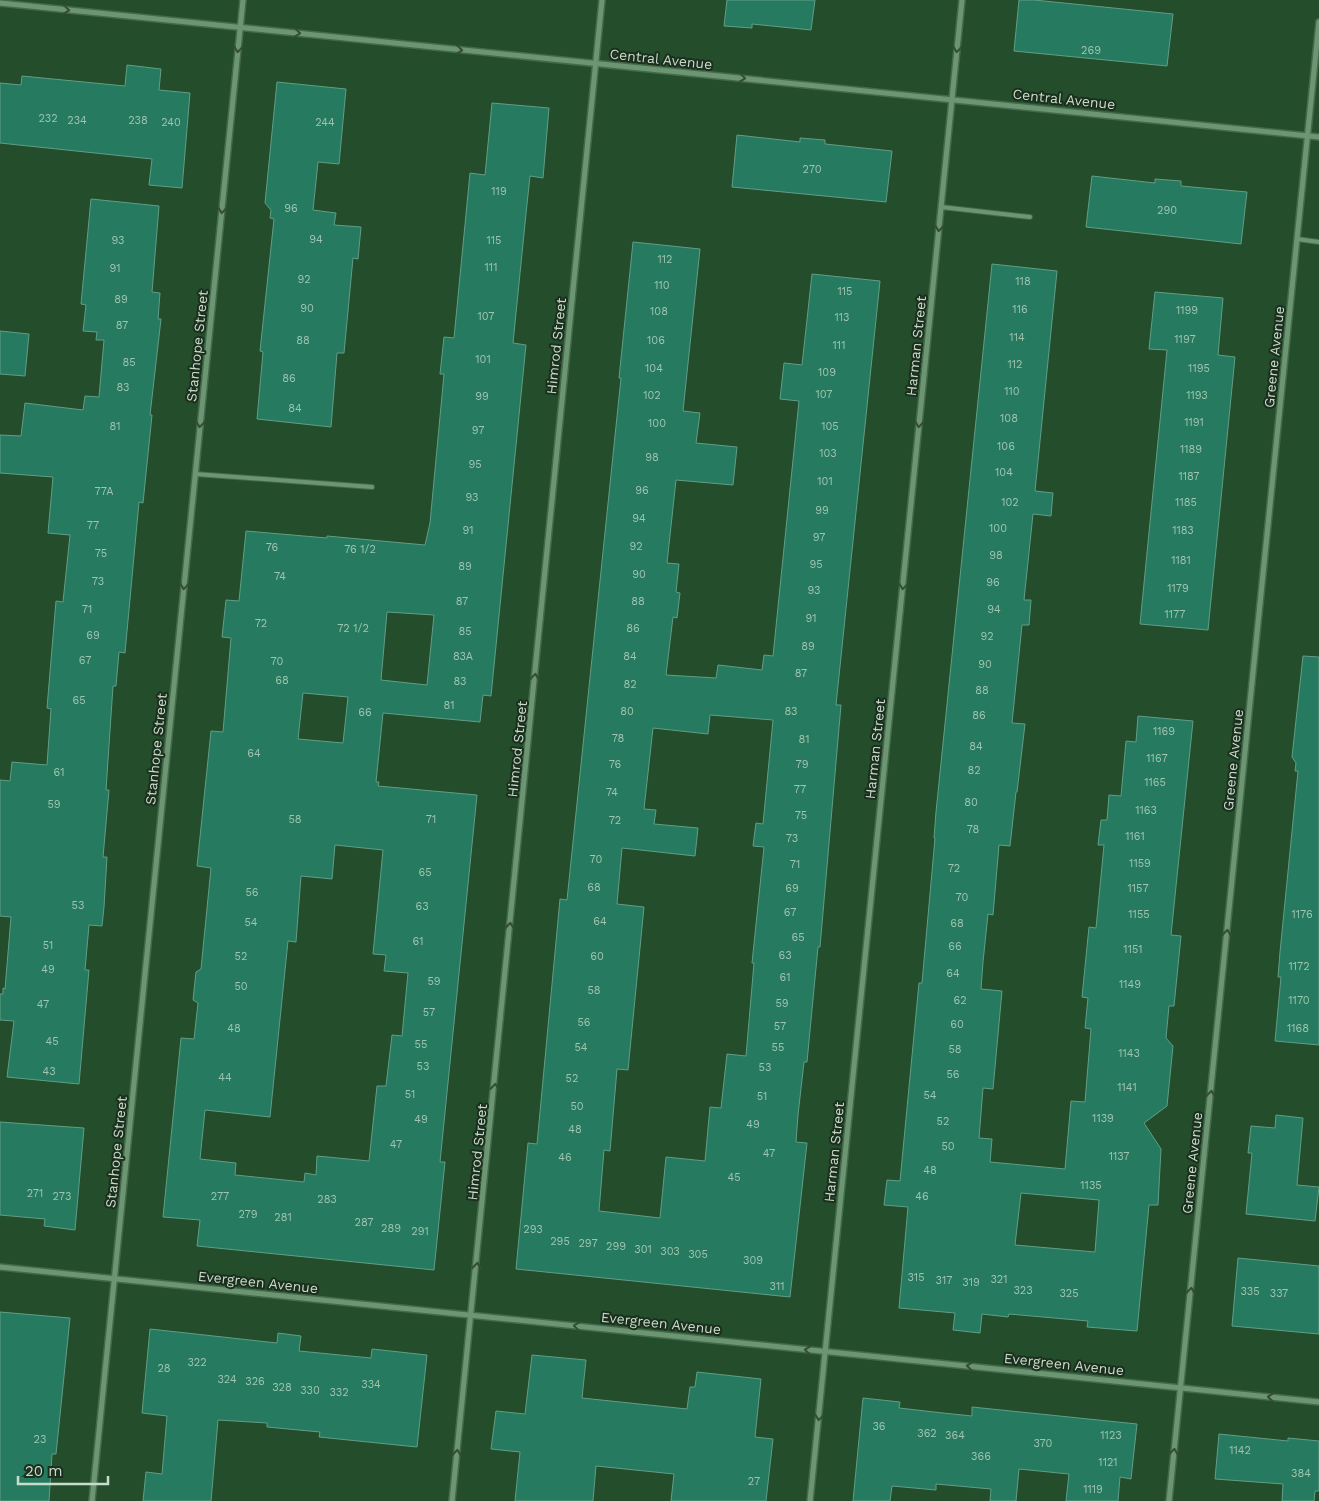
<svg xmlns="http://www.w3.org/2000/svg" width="1319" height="1501" font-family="'Work Sans',sans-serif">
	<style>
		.building { fill: #267a60; stroke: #619e87; fill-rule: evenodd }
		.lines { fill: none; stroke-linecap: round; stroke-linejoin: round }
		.lane-casing { stroke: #44694d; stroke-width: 6 }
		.street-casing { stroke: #44694d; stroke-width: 8 }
		.lane { stroke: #6b9671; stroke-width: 4 }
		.street { stroke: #6b9671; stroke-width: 5 }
		.oneway { stroke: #344d37 }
		.labels { text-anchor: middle; stroke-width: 4; stroke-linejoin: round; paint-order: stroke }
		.number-label { font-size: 11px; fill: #9fc4af }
		.street-label { font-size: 14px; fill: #c7ddc9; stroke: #1c2e1e }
	</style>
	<rect width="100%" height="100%" fill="#244d2b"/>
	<g class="building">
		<polygon points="727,0 815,0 811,30 752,24 752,28 724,26"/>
		<polygon points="1019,0 1034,0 1173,14 1167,66 1014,51"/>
		<polygon points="127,65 161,69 159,90 190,93 182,188 149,185 152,159 0,143 0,83 21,85 22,76 125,86"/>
		<polygon points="277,82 346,89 339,164 318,162 313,210 336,213 334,225 361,227 358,259 353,258 344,353 337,353 331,427 257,419 263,352 260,351 274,219 270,218 271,210 265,203"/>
		<path d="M492,103L549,108L543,178L530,176L527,204L513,343L526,345L491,696L483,695L480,722L383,713L376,782H379L378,786L477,795L440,1162H445L434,1270L197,1246L200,1220L163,1217L181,1038L194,1039L198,1003L193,1000L196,972L201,969L211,868L197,866L211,731L223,732L231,638L222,637L226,600L239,601L246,531L327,538V536L425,545L430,523L444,374H440L444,337L454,338L470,173L485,175ZM387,612L434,615L427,685L381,680ZM303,693L348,697L343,743L298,739ZM335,845L383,850L373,954L386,955L384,971L408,973L402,1036L392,1035L386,1086H377L369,1161L317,1156L316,1175L305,1173L304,1182L235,1175L236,1163L200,1159L205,1110L270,1117L288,941L296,942L301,876L332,879Z"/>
		<polygon points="737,135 800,142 800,138 825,140 825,144 892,151 886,202 732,187"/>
		<polygon points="1092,176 1155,183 1155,179 1181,181 1181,186 1247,192 1241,244 1086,227"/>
		<polygon points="91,199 159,206 152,292 160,293 158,319 161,319 150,415 152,415 143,503 139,502 125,653 119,652 116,686 113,686 106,790 109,790 103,857 107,857 104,907 102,926 89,925 85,970 89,970 79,1084 7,1077 14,1021 0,1020 0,994 3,994 3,988 5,989 11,917 0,916 0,780 10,781 12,762 47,765 51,709 47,708 56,601 63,602 70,535 48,533 53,477 0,473 0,435 21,436 25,403 83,410 85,396 99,397 104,340 96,340 97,332 83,331 86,305 81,304"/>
		<path d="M633,242L700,249L683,411L700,413L696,443L737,447L733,485L676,480L667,563L679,564L676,592L680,593L677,618L673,617L666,675L716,678L718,665L762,670L764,655L773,656L799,401L780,399L784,363L802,365L812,274L880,281L836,705H841L820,947H818L807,1062H804L798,1115L796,1142L807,1143L790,1297L516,1269L528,1143L537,1144L560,899L567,900L621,378H619ZM710,715L773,720L763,824L756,823L753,846L764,847L752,963H754L746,1056L727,1054L721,1108L710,1107L705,1161L666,1157L660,1218L599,1211L604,1150L610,1151L617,1069L628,1070L644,907L617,904L622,848L695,856L698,828L654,824L656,810L644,809L653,728L708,734Z"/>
		<path d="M992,264L1057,271L1035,491L1053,493L1051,516L1033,514L1024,600H1031L1029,625H1022L1012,723L1025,724L1017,792H1016L1010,846L999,845L993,915L988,914L983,962L981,989L1002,991L993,1089L983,1088L979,1138L992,1139L990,1162L1065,1169L1071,1101L1085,1102L1091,1029L1085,1028L1088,998L1082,997L1089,927L1096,928L1104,845H1098L1101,820H1107L1109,795L1121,796L1126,741L1136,742L1138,716L1193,721L1171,935L1181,936L1174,1006H1169L1166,1038L1173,1046L1167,1106L1144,1123L1161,1149L1158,1205H1149L1137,1331L1087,1327L1088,1321L1009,1314L1008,1317L982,1314L980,1333L953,1330L955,1313L899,1308L908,1207L884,1205L887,1180L900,1181L919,983H922L935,838H934L936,812ZM1021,1193L1099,1200L1095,1252L1015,1245Z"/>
		<polygon points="1155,292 1223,298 1218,355 1235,357 1208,630 1140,624 1167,350 1149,349"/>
		<polygon points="0,331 29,334 25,376 0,374"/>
		<polygon points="1303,656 1319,657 1319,1045 1275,1041 1281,977 1278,977 1280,952 1298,771 1295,771 1296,763 1292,757"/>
		<polygon points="1276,1115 1303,1118 1297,1185 1319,1187 1315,1221 1246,1214 1252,1153 1248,1153 1251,1126 1275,1128"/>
		<polygon points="0,1122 84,1128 75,1230 44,1226 45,1219 0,1215"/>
		<polygon points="1238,1258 1319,1266 1319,1334 1232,1326"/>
		<polygon points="0,1312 70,1318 56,1454 52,1454 49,1501 0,1501"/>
		<polygon points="150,1329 277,1343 278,1333 301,1336 299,1351 371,1358 372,1349 427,1355 417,1447 319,1437 320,1432 267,1427 267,1423 218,1420 211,1501 143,1501 146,1472 162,1474 167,1416 142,1413"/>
		<polygon points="532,1355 586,1360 582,1398 687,1409 690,1387 695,1387 697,1372 761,1379 755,1437 773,1439 766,1501 671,1501 674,1474 596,1466 593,1501 515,1501 520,1452 491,1449 496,1411 525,1414"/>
		<polygon points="863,1398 900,1402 899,1408 943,1413 972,1416 972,1407 1137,1424 1131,1479 1120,1477 1118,1501 1066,1501 1069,1474 1019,1469 1016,1501 990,1501 991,1489 936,1484 936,1490 892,1486 890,1501 853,1501"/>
		<polygon points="1219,1434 1288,1441 1288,1438 1319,1441 1319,1491 1315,1491 1314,1501 1282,1501 1283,1484 1215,1479"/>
	</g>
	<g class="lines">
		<g class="lane-casing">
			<g id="lane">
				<polyline points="941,207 1030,217"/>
				<polyline points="1297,239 1319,242"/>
				<polyline points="195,474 372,487"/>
			</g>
		</g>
		<g class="street-casing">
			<g id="street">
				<polyline points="0,3 1319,137"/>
				<polyline points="0,1267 1319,1402"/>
				<polyline points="92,1501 243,0"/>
				<polyline points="452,1501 602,0"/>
				<polyline points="810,1501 962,0"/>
				<polyline points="1169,1501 1319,22"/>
			</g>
		</g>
		<use href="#lane" class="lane"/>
		<use href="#street" class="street"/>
	</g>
	<defs><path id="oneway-chevron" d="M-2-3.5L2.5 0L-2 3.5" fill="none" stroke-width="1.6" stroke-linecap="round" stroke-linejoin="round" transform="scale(1.25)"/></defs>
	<g class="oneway">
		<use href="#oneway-chevron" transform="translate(66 10) rotate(6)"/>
		<use href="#oneway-chevron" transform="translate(297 33) rotate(6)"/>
		<use href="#oneway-chevron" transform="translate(238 49) rotate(96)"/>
		<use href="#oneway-chevron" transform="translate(957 49) rotate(96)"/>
		<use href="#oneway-chevron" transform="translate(459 50) rotate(6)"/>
		<use href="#oneway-chevron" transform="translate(742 78) rotate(6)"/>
		<use href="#oneway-chevron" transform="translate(222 210) rotate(96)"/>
		<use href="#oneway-chevron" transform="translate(939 228) rotate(96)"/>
		<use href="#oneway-chevron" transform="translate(200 424) rotate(96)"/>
		<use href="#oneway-chevron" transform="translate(919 424) rotate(96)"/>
		<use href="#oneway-chevron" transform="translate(184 586) rotate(96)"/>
		<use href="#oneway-chevron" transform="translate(903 586) rotate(96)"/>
		<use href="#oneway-chevron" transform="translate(535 677) rotate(-84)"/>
		<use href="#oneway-chevron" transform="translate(510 926) rotate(-84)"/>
		<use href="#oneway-chevron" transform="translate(1227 933) rotate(-84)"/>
		<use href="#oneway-chevron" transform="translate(495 1087) rotate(-84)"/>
		<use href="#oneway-chevron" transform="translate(1211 1094) rotate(-84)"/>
		<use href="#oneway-chevron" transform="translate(477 1266) rotate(-84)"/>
		<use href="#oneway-chevron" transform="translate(1191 1291) rotate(-84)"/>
		<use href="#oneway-chevron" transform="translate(577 1326) rotate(-174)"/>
		<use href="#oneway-chevron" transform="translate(808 1350) rotate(-174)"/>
		<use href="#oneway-chevron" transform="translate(970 1366) rotate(-174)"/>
		<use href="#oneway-chevron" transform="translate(1271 1397) rotate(-174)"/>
		<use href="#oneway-chevron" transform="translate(819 1417) rotate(96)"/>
		<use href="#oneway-chevron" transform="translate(1174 1452) rotate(-84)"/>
		<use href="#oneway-chevron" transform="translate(457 1453) rotate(-84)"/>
	</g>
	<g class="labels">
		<g class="number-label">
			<text x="1091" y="54">269</text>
			<text x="48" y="122">232</text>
			<text x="77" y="124">234</text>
			<text x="138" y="124">238</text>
			<text x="171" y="126">240</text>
			<text x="325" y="126">244</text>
			<text x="812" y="173">270</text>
			<text x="499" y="195">119</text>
			<text x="291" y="212">96</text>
			<text x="1167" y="214">290</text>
			<text x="316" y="243">94</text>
			<text x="118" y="244">93</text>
			<text x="494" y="244">115</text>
			<text x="665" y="263">112</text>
			<text x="491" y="271">111</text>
			<text x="115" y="272">91</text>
			<text x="304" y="283">92</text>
			<text x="1023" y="285">118</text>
			<text x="662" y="289">110</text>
			<text x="845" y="295">115</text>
			<text x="121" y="303">89</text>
			<text x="307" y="312">90</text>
			<text x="1020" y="313">116</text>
			<text x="1187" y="314">1199</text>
			<text x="659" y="315">108</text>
			<text x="486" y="320">107</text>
			<text x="842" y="321">113</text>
			<text x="122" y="329">87</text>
			<text x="1017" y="341">114</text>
			<text x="1185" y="343">1197</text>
			<text x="303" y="344">88</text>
			<text x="656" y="344">106</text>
			<text x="839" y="349">111</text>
			<text x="483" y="363">101</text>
			<text x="129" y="366">85</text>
			<text x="1015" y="368">112</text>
			<text x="654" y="372">104</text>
			<text x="1199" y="372">1195</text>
			<text x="827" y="376">109</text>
			<text x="289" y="382">86</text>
			<text x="123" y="391">83</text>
			<text x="1012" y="395">110</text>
			<text x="824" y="398">107</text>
			<text x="652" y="399">102</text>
			<text x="1197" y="399">1193</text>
			<text x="482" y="400">99</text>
			<text x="295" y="412">84</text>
			<text x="1009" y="422">108</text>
			<text x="1194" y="426">1191</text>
			<text x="657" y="427">100</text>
			<text x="115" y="430">81</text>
			<text x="830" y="430">105</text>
			<text x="478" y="434">97</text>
			<text x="1006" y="450">106</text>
			<text x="1191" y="453">1189</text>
			<text x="828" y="457">103</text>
			<text x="652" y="461">98</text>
			<text x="475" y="468">95</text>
			<text x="1004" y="476">104</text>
			<text x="1189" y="480">1187</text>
			<text x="825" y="485">101</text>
			<text x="642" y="494">96</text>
			<text x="104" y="495">77A</text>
			<text x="472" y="501">93</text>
			<text x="1010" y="506">102</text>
			<text x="1186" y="506">1185</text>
			<text x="822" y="514">99</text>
			<text x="639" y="522">94</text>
			<text x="93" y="529">77</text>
			<text x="998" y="532">100</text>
			<text x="468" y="534">91</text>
			<text x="1183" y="534">1183</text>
			<text x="819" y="541">97</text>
			<text x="636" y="550">92</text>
			<text x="272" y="551">76</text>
			<text x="360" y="553">76 1/2</text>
			<text x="101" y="557">75</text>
			<text x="996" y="559">98</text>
			<text x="1181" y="564">1181</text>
			<text x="816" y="568">95</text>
			<text x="465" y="570">89</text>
			<text x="639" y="578">90</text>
			<text x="280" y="580">74</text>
			<text x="98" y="585">73</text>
			<text x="993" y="586">96</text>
			<text x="1178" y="592">1179</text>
			<text x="814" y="594">93</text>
			<text x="462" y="605">87</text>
			<text x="638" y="605">88</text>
			<text x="87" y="613">71</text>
			<text x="994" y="613">94</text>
			<text x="1175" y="618">1177</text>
			<text x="811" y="622">91</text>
			<text x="261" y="627">72</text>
			<text x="353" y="632">72 1/2</text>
			<text x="633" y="632">86</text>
			<text x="465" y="635">85</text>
			<text x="93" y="639">69</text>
			<text x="987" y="640">92</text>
			<text x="808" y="650">89</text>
			<text x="463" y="660">83A</text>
			<text x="630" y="660">84</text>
			<text x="85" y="664">67</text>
			<text x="277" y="665">70</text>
			<text x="985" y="668">90</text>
			<text x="801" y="677">87</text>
			<text x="282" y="684">68</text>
			<text x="460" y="685">83</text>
			<text x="630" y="688">82</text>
			<text x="982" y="694">88</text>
			<text x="79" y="704">65</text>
			<text x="449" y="709">81</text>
			<text x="627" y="715">80</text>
			<text x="791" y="715">83</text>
			<text x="365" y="716">66</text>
			<text x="979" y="719">86</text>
			<text x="1164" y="735">1169</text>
			<text x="618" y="742">78</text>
			<text x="804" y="743">81</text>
			<text x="976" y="750">84</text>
			<text x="254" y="757">64</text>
			<text x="1157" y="762">1167</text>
			<text x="615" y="768">76</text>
			<text x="802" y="768">79</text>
			<text x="974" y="774">82</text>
			<text x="59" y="776">61</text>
			<text x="1155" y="786">1165</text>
			<text x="800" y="793">77</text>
			<text x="612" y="796">74</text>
			<text x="971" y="806">80</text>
			<text x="54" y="808">59</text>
			<text x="1146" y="814">1163</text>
			<text x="801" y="819">75</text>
			<text x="295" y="823">58</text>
			<text x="431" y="823">71</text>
			<text x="615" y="824">72</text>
			<text x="973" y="833">78</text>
			<text x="1135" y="840">1161</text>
			<text x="792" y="842">73</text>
			<text x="596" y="863">70</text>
			<text x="1140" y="867">1159</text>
			<text x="795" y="868">71</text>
			<text x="954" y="872">72</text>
			<text x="425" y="876">65</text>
			<text x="594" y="891">68</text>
			<text x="792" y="892">69</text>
			<text x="1138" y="892">1157</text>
			<text x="252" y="896">56</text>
			<text x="962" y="901">70</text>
			<text x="78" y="909">53</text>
			<text x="422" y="910">63</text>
			<text x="790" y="916">67</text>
			<text x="1139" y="918">1155</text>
			<text x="1302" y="918">1176</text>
			<text x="600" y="925">64</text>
			<text x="251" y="926">54</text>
			<text x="957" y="927">68</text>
			<text x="798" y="941">65</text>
			<text x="418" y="945">61</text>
			<text x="48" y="949">51</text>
			<text x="955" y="950">66</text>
			<text x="1133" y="953">1151</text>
			<text x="785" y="959">63</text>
			<text x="241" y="960">52</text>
			<text x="597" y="960">60</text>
			<text x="1299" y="970">1172</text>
			<text x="48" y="973">49</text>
			<text x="953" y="977">64</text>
			<text x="785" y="981">61</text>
			<text x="434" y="985">59</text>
			<text x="1130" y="988">1149</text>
			<text x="241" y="990">50</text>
			<text x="594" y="994">58</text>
			<text x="960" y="1004">62</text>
			<text x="1299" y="1004">1170</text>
			<text x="782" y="1007">59</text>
			<text x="43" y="1008">47</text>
			<text x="429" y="1016">57</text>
			<text x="584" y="1026">56</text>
			<text x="957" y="1028">60</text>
			<text x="780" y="1030">57</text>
			<text x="234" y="1032">48</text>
			<text x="1298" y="1032">1168</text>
			<text x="52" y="1045">45</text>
			<text x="421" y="1048">55</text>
			<text x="581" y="1051">54</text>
			<text x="778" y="1051">55</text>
			<text x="955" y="1053">58</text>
			<text x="1129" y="1057">1143</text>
			<text x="423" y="1070">53</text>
			<text x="765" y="1071">53</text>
			<text x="49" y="1075">43</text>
			<text x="953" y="1078">56</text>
			<text x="225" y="1081">44</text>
			<text x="572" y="1082">52</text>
			<text x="1127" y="1091">1141</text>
			<text x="410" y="1098">51</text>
			<text x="930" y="1099">54</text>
			<text x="762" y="1100">51</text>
			<text x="577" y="1110">50</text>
			<text x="1103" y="1122">1139</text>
			<text x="421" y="1123">49</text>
			<text x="943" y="1125">52</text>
			<text x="753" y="1128">49</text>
			<text x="575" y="1133">48</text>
			<text x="396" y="1148">47</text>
			<text x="948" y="1150">50</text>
			<text x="769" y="1157">47</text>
			<text x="1119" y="1160">1137</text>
			<text x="565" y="1161">46</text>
			<text x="930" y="1174">48</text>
			<text x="734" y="1181">45</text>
			<text x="1091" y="1189">1135</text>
			<text x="35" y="1197">271</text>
			<text x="62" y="1200">273</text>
			<text x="220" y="1200">277</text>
			<text x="922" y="1200">46</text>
			<text x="327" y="1203">283</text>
			<text x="248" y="1218">279</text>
			<text x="283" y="1221">281</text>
			<text x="364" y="1226">287</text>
			<text x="391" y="1232">289</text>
			<text x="533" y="1233">293</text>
			<text x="420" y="1235">291</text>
			<text x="560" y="1245">295</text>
			<text x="588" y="1247">297</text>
			<text x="616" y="1250">299</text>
			<text x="643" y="1253">301</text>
			<text x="670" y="1255">303</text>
			<text x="698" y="1258">305</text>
			<text x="753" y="1264">309</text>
			<text x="916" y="1281">315</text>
			<text x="999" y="1283">321</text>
			<text x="944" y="1284">317</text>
			<text x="971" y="1286">319</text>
			<text x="777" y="1290">311</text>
			<text x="1023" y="1294">323</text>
			<text x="1250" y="1295">335</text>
			<text x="1069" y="1297">325</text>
			<text x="1279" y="1297">337</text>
			<text x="197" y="1366">322</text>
			<text x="164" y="1372">28</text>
			<text x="227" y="1383">324</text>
			<text x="255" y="1385">326</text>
			<text x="371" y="1388">334</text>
			<text x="282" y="1391">328</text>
			<text x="310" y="1394">330</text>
			<text x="339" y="1396">332</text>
			<text x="879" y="1430">36</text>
			<text x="927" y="1437">362</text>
			<text x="955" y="1439">364</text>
			<text x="1111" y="1439">1123</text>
			<text x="40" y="1443">23</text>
			<text x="1043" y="1447">370</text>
			<text x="1240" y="1454">1142</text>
			<text x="981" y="1460">366</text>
			<text x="1108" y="1466">1121</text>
			<text x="1301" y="1477">384</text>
			<text x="754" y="1485">27</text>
			<text x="1093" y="1493">1119</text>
		</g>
		<g class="street-label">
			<text transform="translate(661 59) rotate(6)" y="5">Central Avenue</text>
			<text transform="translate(1064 99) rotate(6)" y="5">Central Avenue</text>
			<text transform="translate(197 346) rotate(-84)" y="5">Stanhope Street</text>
			<text transform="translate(556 346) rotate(-84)" y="5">Himrod Street</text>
			<text transform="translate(916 346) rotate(-84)" y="5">Harman Street</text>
			<text transform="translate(1274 357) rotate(-84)" y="5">Greene Avenue</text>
			<text transform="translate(156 749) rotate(-84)" y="5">Stanhope Street</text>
			<text transform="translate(517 749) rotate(-84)" y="5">Himrod Street</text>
			<text transform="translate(875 749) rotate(-84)" y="5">Harman Street</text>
			<text transform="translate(1233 760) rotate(-84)" y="5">Greene Avenue</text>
			<text transform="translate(116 1152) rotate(-84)" y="5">Stanhope Street</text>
			<text transform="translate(477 1152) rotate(-84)" y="5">Himrod Street</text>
			<text transform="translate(834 1152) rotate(-84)" y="5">Harman Street</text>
			<text transform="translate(1192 1163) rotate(-84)" y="5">Greene Avenue</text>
			<text transform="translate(258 1282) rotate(6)" y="5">Evergreen Avenue</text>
			<text transform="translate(661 1323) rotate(6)" y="5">Evergreen Avenue</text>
			<text transform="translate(1064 1364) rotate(6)" y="5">Evergreen Avenue</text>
		</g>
	</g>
	<path d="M18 1476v8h90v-8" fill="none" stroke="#c7ddc9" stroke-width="2.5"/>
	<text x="25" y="1476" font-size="15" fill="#c7ddc9" stroke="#1c2e1e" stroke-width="4" paint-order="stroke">20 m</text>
</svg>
